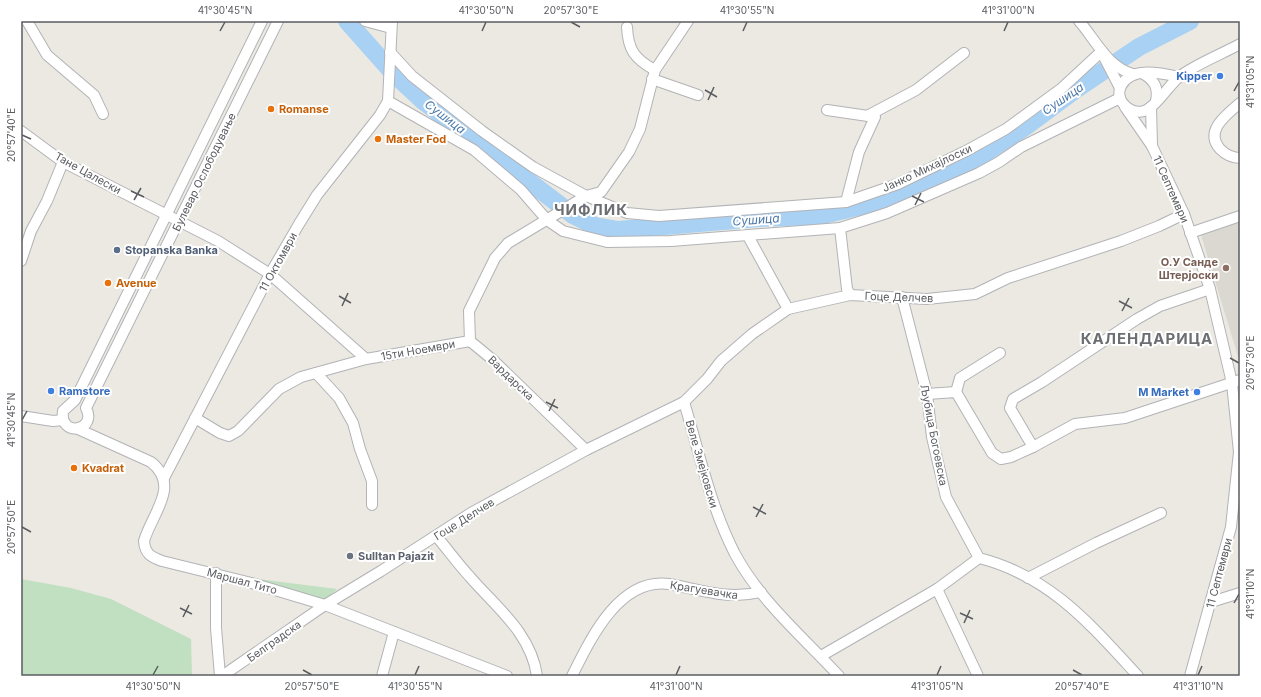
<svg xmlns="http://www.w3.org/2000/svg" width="1261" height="697" font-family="Inter,sans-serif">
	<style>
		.education { fill: #dad8d0 }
		.green { fill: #c0e0c1 }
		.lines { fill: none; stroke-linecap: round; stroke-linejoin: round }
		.river { stroke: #a8d1f4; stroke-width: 18 }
		.street-casing { stroke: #b2b3b7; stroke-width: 12 }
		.street { stroke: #fff; stroke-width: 10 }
		.ticks { fill: none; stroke: #5a5c60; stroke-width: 1.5 }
		.shop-dot { fill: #3f7fe0; stroke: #fff; stroke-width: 1.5 }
		.food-dot { fill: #e8710a; stroke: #fff; stroke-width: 1.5 }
		.service-dot { fill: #5c6f8a; stroke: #fff; stroke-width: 1.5 }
		.education-dot { fill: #8d6e63; stroke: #fff; stroke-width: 1.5 }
		.worship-dot { fill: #6b7280; stroke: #fff; stroke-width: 1.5 }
		.labels { text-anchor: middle; stroke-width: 4; stroke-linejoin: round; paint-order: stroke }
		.shop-label { font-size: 11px; font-weight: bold; fill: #366cbe; stroke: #fff; text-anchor: end }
		.food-label { font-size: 11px; font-weight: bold; fill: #c56008; stroke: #fff; text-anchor: start }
		.street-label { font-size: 11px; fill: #5a5c60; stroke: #fff }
		.service-label { font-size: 11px; font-weight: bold; fill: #4e5e75; stroke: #fff; text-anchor: start }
		.education-label { font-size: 11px; font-weight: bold; fill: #785e54; stroke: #fff; text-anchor: end }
		.worship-label { font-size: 11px; font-weight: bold; fill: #5b616d; stroke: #fff; text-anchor: start }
		.water-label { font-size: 12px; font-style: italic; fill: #4c79ab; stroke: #fff }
		.district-label { font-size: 15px; font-weight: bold; letter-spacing: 1px; fill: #6b6e72; stroke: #fff }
		.neatline { fill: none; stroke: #5a5c60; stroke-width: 1.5 }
		.ticks-label { font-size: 10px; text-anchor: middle; fill: #5a5c60 }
	</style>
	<rect width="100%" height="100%" fill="#ebe9e1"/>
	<polygon class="education" points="1240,222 1240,363 1201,235"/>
	<g class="green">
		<polygon points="251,578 337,589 324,601"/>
		<polygon points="21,579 71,588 111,599 191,639 192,676 21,676"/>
	</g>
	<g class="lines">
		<polyline class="river" points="347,21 394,74 422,100 573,215 595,226 618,230 758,218 819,216 878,202 911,190 973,161 1025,127 1075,90 1139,47 1190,21"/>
		<g class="street-casing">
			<g id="street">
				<polyline points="27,21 47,55 94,95 103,114"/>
				<path d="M262,21L75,400L63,411C59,438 98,431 86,408L278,21"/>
				<polyline points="365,21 391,28"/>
				<path d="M1079,21C1095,39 1108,68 1133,74"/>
				<path d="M627,27C628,49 634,59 655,70"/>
				<polyline points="390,52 412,76 482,131 533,167 586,196 627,213 659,216 846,202 898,184 966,151 1006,129 1062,88 1102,51"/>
				<polyline points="1104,57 1120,88"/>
				<path d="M1142,73C1154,80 1159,87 1156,101"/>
				<path d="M1179,77C1161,73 1131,66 1121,86C1114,100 1130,115 1144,111C1155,108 1169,85 1179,77C1194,65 1222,54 1240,44"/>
				<polyline points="652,79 698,95"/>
				<polyline points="388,101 474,150 521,190 547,220 563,231 607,242 671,241 840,228 887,213 979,173 999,162 1021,147 1120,98"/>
				<path d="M1240,103C1226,115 1204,131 1220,149C1226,155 1232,158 1240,158"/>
				<polyline points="1125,107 1152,146 1184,214 1210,289 1232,383 1239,452 1231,527 1190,676"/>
				<polyline points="1151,107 1152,146"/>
				<polyline points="827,110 875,117 859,152 846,202"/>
				<polyline points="869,115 916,90 964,53"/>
				<polyline points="21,131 63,162 218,241 270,274 366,359"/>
				<polyline points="840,228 847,289 850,295"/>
				<polyline points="1190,233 1240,216"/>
				<polyline points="748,236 788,309"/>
				<polyline points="21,261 31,231 47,201 63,162"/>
				<path d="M902,297L927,394L932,437L946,497L979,558C1050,576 1090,624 1138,676"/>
				<polyline points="470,341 469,311 495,258 508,243 586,196 601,192 629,152 640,129 655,70 688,21"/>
				<polyline points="470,341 493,360 586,450"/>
				<polyline points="316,373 339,398 353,423 360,449 372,481 372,505"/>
				<polyline points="956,392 960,378 1000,353"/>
				<polyline points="927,394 956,392 992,453 1001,459 1011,457 1033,447 1075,424 1125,418 1240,380"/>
				<path d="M684,402C700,455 710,505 735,554C761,602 803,637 839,676"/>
				<polyline points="21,416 53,421 63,420"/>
				<polyline points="195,418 220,433 229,436 238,431 279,389 301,377 366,359 470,341"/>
				<path d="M78,429L151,462C181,486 152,513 144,541C145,554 151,557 162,561L255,584L325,605L507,676"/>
				<polyline points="1033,447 1010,408 1013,399 1042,382 1137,319 1160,306 1210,289"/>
				<polyline points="164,478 270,274 299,224 317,195 380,115 388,101 392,21"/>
				<path d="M437,537C448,550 458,564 470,577C496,607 531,633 537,676"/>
				<polyline points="216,573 216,628 220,676"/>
				<polyline points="1028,578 1096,543 1161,513"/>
				<polyline points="1211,602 1240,593"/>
				<polyline points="821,656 937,589"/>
				<polyline points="222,676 325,605 381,571 471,513 586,450 684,402 707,379 721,361 752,334 788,309 850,295 927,299 975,294 1008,278 1121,241 1159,226 1184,214"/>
				<polyline points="382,676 394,632"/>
				<path d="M572,676C590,640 619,577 669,584C702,590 727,600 761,592"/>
				<polyline points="978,676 937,589 979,558"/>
			</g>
		</g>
		<use href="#street" class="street"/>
	</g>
	<path class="ticks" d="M571,22L580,27M220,31L225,22M482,31L486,22M743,31L747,22M1004,31L1008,22M705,90L717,97M1234,91L1239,82M708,100L714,87M22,135L31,139M131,191L144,197M912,196L924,202M134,200L141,188M915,205L921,193M339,296L351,303M1119,301L1132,308M342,306L348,293M1122,311L1129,298M1230,358L1239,363M546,402L558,408M549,411L555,399M22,420L27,411M753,507L766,514M756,517L763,504M22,527L31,532M1234,603L1239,594M180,608L192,614M960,613L973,619M183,617L189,605M964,623L970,610M303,670L312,675M1073,670L1082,675M153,675L158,666M415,675L419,666M676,675L680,666M937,675L941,666M1198,675L1202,666"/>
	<g class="shop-dot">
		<circle cx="1220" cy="76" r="4"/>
		<circle cx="51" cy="391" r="4"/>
		<circle cx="1197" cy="392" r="4"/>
	</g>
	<g class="food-dot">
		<circle cx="271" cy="109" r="4"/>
		<circle cx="378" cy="139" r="4"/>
		<circle cx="108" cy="283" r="4"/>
		<circle cx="74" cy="468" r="4"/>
	</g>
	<circle class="service-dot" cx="117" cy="250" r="4"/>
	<circle class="education-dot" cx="1226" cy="268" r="4"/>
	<circle class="worship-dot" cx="350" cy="556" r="4"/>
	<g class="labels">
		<g class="shop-label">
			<text x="1212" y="80">Kipper</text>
			<text x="59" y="395" text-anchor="start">Ramstore</text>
			<text x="1189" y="396">M Market</text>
		</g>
		<g class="food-label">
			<text x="279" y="113">Romanse</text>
			<text x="386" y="143">Master Fod</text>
			<text x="116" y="287">Avenue</text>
			<text x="82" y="472">Kvadrat</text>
		</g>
		<g class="street-label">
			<text transform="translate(927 168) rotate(-25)" y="4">Јанко Михајлоски</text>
			<text transform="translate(204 172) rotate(-64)" y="4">Булевар Ослободување</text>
			<text transform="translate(88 173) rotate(29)" y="4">Тане Цалески</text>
			<text transform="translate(1171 189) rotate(66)" y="4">11 Септември</text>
			<text transform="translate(278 262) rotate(-61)" y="4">11 Октомври</text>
			<text transform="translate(899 297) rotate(2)" y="4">Гоце Делчев</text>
			<text transform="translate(418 350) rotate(-10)" y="4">15ти Ноември</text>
			<text transform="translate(511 378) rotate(44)" y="4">Вардарска</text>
			<text transform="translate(934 435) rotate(79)" y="4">Љубица Богоевска</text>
			<text transform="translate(702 464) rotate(74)" y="4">Веле Змејковски</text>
			<text transform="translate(464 519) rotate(-32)" y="4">Гоце Делчев</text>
			<text transform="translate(1219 573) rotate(-75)" y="4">11 Септември</text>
			<text transform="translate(242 581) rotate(15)" y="4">Маршал Тито</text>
			<text transform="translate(704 590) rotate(9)" y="4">Крагуевачка</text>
			<text transform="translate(274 641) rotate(-35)" y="4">Белградска</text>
		</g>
		<g class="service-label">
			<text x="125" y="254">Stopanska Banka</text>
		</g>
		<g class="education-label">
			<text x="1218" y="266">О.У Санде<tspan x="1218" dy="13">Штерјоски</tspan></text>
		</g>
		<g class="worship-label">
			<text x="358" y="560">Sulltan Pajazit</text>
		</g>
		<g class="water-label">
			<text transform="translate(1063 99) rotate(-34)" y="4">Сушица</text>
			<text transform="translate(445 117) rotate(37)" y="4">Сушица</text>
			<text transform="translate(756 220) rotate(-4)" y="4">Сушица</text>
		</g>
		<g class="district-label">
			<text x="591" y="215">ЧИФЛИК</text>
			<text x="1147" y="344">КАЛЕНДАРИЦА</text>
		</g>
	</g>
	<rect width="1261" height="697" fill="none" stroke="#ffffff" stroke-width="44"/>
	<rect x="22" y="22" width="1217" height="653" class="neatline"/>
	<g class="ticks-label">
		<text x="225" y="14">41°30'45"N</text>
		<text x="486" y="14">41°30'50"N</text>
		<text x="571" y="14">20°57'30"E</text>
		<text x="747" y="14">41°30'55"N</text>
		<text x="1008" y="14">41°31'00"N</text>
		<text transform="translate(1250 82) rotate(-90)" y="4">41°31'05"N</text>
		<text transform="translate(11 135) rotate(-90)" y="4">20°57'40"E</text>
		<text transform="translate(1250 363) rotate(-90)" y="4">20°57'30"E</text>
		<text transform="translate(11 420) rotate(-90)" y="4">41°30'45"N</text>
		<text transform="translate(11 527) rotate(-90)" y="4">20°57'50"E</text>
		<text transform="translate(1250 594) rotate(-90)" y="4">41°31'10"N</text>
		<text x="153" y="690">41°30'50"N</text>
		<text x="312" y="690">20°57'50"E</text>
		<text x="415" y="690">41°30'55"N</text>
		<text x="676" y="690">41°31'00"N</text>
		<text x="937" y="690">41°31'05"N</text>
		<text x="1082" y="690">20°57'40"E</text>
		<text x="1198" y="690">41°31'10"N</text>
	</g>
</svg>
